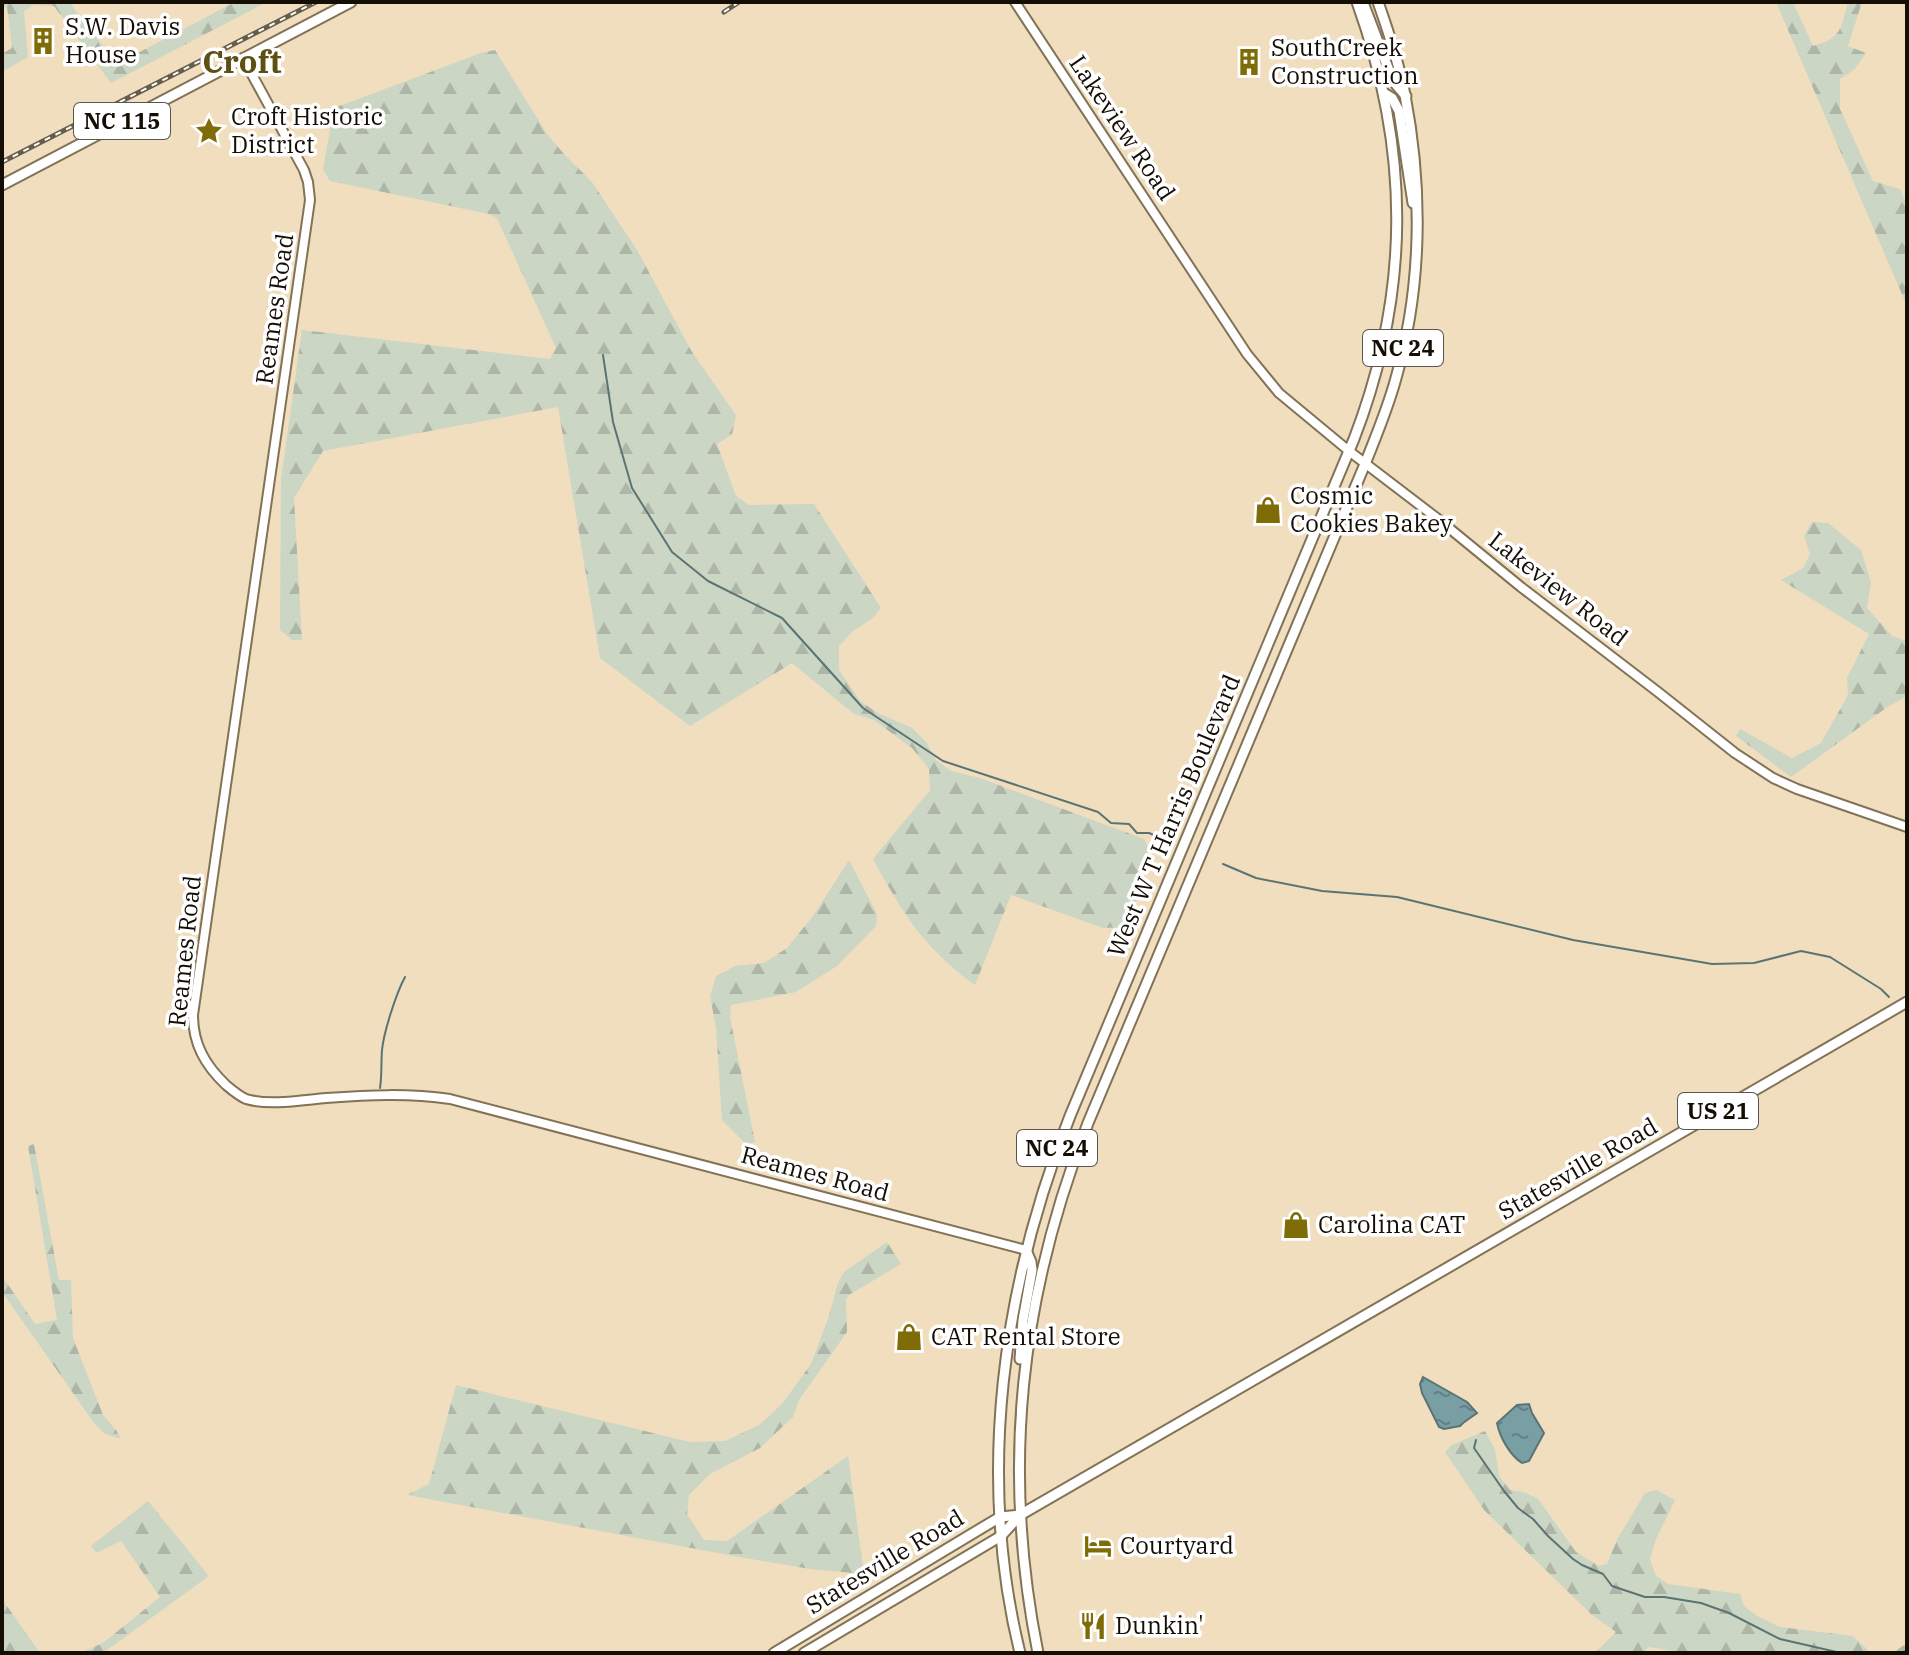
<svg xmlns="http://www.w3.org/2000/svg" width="1909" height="1655" font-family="'IBM Plex Serif',serif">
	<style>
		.forest { fill: url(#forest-firs) }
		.water { fill: url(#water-ripples); stroke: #5a7474; stroke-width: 2 }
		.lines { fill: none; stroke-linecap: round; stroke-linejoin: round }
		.stream { stroke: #5a7474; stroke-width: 2 }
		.secondary-casing { stroke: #827256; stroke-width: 12 }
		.primary-casing { stroke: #827256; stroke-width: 13 }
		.secondary { stroke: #fff; stroke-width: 8 }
		.primary { stroke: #fff; stroke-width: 9 }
		.rail-casing { stroke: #675d4b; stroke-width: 5 }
		.rail { stroke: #fff; stroke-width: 2; stroke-dasharray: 6; stroke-linecap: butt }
		.labels { text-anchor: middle; stroke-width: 7; stroke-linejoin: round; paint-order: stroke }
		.shield { fill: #fff; stroke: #5a564f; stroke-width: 2 }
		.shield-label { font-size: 22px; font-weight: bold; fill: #140e04 }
		.poi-label { font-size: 24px; fill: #140e04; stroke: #fff; text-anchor: start }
		.street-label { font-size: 24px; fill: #140e04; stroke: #fff }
		.district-label { font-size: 32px; font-weight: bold; fill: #5d5012; stroke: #fff }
	</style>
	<defs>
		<pattern id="forest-firs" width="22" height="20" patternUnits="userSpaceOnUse" patternTransform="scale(2)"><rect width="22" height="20" fill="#cbd6c4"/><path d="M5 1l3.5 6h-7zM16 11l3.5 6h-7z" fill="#adb6a7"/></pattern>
		<pattern id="water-ripples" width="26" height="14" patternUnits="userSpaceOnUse" patternTransform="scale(2)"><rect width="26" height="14" fill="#789fa4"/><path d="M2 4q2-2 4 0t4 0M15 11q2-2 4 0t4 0" fill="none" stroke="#618083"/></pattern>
	</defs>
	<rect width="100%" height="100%" fill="#f0debf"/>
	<g class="forest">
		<polygon points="2,2 69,2 117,64 235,2 267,2 111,83 54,6 33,5 24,11 28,57 2,72 2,54 12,48 7,7 2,8"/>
		<path d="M1776,2H1793L1813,46C1842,38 1841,28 1848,2H1862L1848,46L1866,53L1854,70L1840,79V109L1873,181L1900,189L1907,205V306Z"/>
		<path d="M495,50L547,134L564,154L592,182L637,250L692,352L736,415L732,435L717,444L736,496L749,505L814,504L881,608L874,617L852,632L839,646V670L860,701L878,713L912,728L926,742L936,760L951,771L980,778L1144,839L1149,849L1136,902L1125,927L1103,928L1011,895L975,985C923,947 903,914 873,859L930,790L929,769L912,748L874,720L854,714L792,663L690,726L600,658L558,407L323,451L294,498L302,640H292L280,630L281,479L302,330L550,359L556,348L497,218L489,214L330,181L323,169L334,108L481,53Z"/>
		<polygon points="1812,522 1828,523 1861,550 1871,583 1867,608 1892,636 1907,641 1907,696 1886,708 1791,777 1736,736 1740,729 1792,758 1821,743 1848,695 1847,678 1869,634 1781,580 1803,568 1810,554 1804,536"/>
		<polygon points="849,860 877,914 876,926 837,966 796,992 731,1005 730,1017 755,1142 746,1144 722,1120 716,1028 710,996 716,976 735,966 764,963 787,948 813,916"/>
		<polygon points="34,1144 59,1280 71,1280 73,1338 103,1415 116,1430 121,1439 105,1434 94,1423 2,1292 2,1276 35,1324 57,1320 28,1146"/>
		<polygon points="887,1242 901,1264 849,1295 846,1300 847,1332 799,1400 793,1417 760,1448 710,1474 689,1495 687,1514 704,1540 727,1541 848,1456 864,1574 810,1569 734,1556 407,1495 429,1484 456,1385 690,1442 725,1441 759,1425 782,1404 811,1364 828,1319 838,1283 844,1272"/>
		<polygon points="1485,1431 1495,1450 1499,1476 1510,1490 1524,1492 1538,1499 1576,1552 1599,1566 1607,1564 1618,1538 1645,1493 1656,1490 1675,1500 1656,1539 1650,1559 1656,1576 1668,1584 1740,1594 1744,1606 1757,1616 1780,1627 1853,1636 1870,1652 1894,1652 1907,1643 1907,1653 1686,1653 1649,1647 1642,1653 1595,1653 1616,1632 1591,1614 1484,1510 1445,1452 1452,1445"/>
		<polygon points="148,1501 209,1576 103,1653 80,1653 103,1643 160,1597 121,1541 96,1553 91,1546"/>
		<polygon points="2,1599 40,1653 2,1653"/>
	</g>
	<g class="water">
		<polygon points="1423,1377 1467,1402 1477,1413 1463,1423 1460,1426 1444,1429 1439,1427 1422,1393 1420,1384"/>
		<path d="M1529,1404L1532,1413L1544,1433L1529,1461L1522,1463C1510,1455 1500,1438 1497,1423L1517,1405Z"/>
	</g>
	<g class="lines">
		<g class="stream">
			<polyline points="603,355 613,422 632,488 672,552 708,581 782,618 863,708 943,761 1098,812 1111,823 1129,824 1137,833 1149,833 1161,838"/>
			<polyline points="1223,864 1256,878 1322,891 1397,897 1573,940 1712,964 1754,963 1801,951 1830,957 1881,989 1889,997"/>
			<path d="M380,1088C382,1075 381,1063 382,1050C384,1031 396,994 405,977"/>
			<polyline points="1476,1440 1474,1448 1504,1491 1518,1508 1533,1519 1548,1536 1573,1559 1582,1565 1603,1574 1612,1586 1645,1597 1664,1597 1701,1603 1729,1613 1780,1639 1841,1653"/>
			<polyline points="1850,1653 1859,1653"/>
			<polyline points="1902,1653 1907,1650"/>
		</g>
		<g class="secondary-casing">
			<g id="secondary">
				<polyline points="1015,2 1247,354 1279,393 1349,451 1438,519 1521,587 1658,692 1735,753 1773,778 1797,789 1907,827"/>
				<path d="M243,58L304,170L308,182L310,200L193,1015C193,1044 205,1065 226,1085C232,1090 239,1096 246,1099C269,1106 303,1100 326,1098C368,1095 408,1093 450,1099L1026,1250"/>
			</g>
		</g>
		<g class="primary-casing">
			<g id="primary">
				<polyline points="1364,5 1393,81 1406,96"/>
				<polyline points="1384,93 1392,98 1399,111 1413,203"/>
				<polyline points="2,185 351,2"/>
				<polyline points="1020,1359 1023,1320 1032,1270 1031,1262 1026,1250"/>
				<polyline points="774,1653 1000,1517 1020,1515"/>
				<polyline points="804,1653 1001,1536 1020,1515 1907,1002"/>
				<path d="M1020,1653C976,1474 1003,1286 1070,1116L1354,439C1411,291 1410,150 1357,2"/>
				<path d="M1038,1653C1001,1469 1020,1297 1088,1123L1365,464C1376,436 1388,408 1396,378C1422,287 1423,189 1405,95C1399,64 1389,33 1378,2"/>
			</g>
		</g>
		<use href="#secondary" class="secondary"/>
		<use href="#primary" class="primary"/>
		<g class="rail-casing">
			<g id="rail">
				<polyline points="724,12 739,2"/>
				<polyline points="2,162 316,2"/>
			</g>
		</g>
		<use href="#rail" class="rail"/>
	</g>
	<defs>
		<g id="building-bare" transform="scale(2.16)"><path d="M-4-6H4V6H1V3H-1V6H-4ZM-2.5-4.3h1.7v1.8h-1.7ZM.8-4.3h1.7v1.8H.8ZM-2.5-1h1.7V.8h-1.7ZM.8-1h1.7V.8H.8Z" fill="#7f6c07" stroke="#fff" stroke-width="2.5" paint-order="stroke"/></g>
		<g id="sight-bare" transform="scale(2.16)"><path d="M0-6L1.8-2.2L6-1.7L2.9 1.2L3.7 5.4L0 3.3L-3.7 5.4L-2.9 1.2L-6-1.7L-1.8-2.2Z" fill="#7f6c07" stroke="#fff" stroke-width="2.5" paint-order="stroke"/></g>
		<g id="shop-bare" transform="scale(2.16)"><path d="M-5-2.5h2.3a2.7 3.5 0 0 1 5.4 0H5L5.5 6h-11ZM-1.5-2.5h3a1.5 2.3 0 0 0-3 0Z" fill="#7f6c07" stroke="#fff" stroke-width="2.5" paint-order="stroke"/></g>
		<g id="hotel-bare" transform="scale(2.16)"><path d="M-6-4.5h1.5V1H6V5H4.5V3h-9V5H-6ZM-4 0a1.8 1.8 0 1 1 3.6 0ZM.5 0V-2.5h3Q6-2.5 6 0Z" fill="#7f6c07" stroke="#fff" stroke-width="2.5" paint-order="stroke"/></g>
		<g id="restaurant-bare" transform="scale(2.16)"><path d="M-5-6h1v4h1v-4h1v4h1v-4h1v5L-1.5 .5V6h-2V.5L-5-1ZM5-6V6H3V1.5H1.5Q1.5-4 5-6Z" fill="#7f6c07" stroke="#fff" stroke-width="2.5" paint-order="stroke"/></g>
	</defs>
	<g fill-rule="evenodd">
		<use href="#building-bare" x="43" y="41"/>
		<use href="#building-bare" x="1249" y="62"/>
		<use href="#sight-bare" x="209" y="131"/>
		<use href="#shop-bare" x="1268" y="510"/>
		<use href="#shop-bare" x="1296" y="1225"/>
		<use href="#shop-bare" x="909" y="1337"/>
		<use href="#hotel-bare" x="1098" y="1546"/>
		<use href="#restaurant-bare" x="1093" y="1626"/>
	</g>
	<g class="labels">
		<g class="shield">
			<rect x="74" y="103" width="96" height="36" rx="6"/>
			<rect x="1363" y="330" width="80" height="36" rx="6"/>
			<rect x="1678" y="1093" width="80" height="36" rx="6"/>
			<rect x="1017" y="1130" width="80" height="36" rx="6"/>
		</g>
		<g class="shield-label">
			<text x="122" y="129">NC 115</text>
			<text x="1403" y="356">NC 24</text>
			<text x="1718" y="1119">US 21</text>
			<text x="1057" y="1156">NC 24</text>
		</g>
		<g class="poi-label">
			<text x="65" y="35">S.W. Davis<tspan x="65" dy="28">House</tspan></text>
			<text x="1271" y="56">SouthCreek<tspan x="1271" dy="28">Construction</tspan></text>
			<text x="231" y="125">Croft Historic<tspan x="231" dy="28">District</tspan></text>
			<text x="1290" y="504">Cosmic<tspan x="1290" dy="28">Cookies Bakey</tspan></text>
			<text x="1318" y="1233">Carolina CAT</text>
			<text x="931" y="1345">CAT Rental Store</text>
			<text x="1120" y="1554">Courtyard</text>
			<text x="1115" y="1634">Dunkin'</text>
		</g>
		<g class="street-label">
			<text transform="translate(1122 128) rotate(56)" y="8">Lakeview Road</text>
			<text transform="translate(275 309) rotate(-82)" y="8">Reames Road</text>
			<text transform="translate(1558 589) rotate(38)" y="8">Lakeview Road</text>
			<text transform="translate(1174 816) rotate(-67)" y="8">West W T Harris Boulevard</text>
			<text transform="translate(185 951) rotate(-84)" y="8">Reames Road</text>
			<text transform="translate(1578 1169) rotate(-30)" y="8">Statesville Road</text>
			<text transform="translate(815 1174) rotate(15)" y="8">Reames Road</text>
			<text transform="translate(885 1562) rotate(-31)" y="8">Statesville Road</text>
		</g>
		<g class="district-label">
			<text x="242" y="73">Croft</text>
		</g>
	</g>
	<rect width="1909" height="1655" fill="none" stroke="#140e04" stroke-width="8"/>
</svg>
